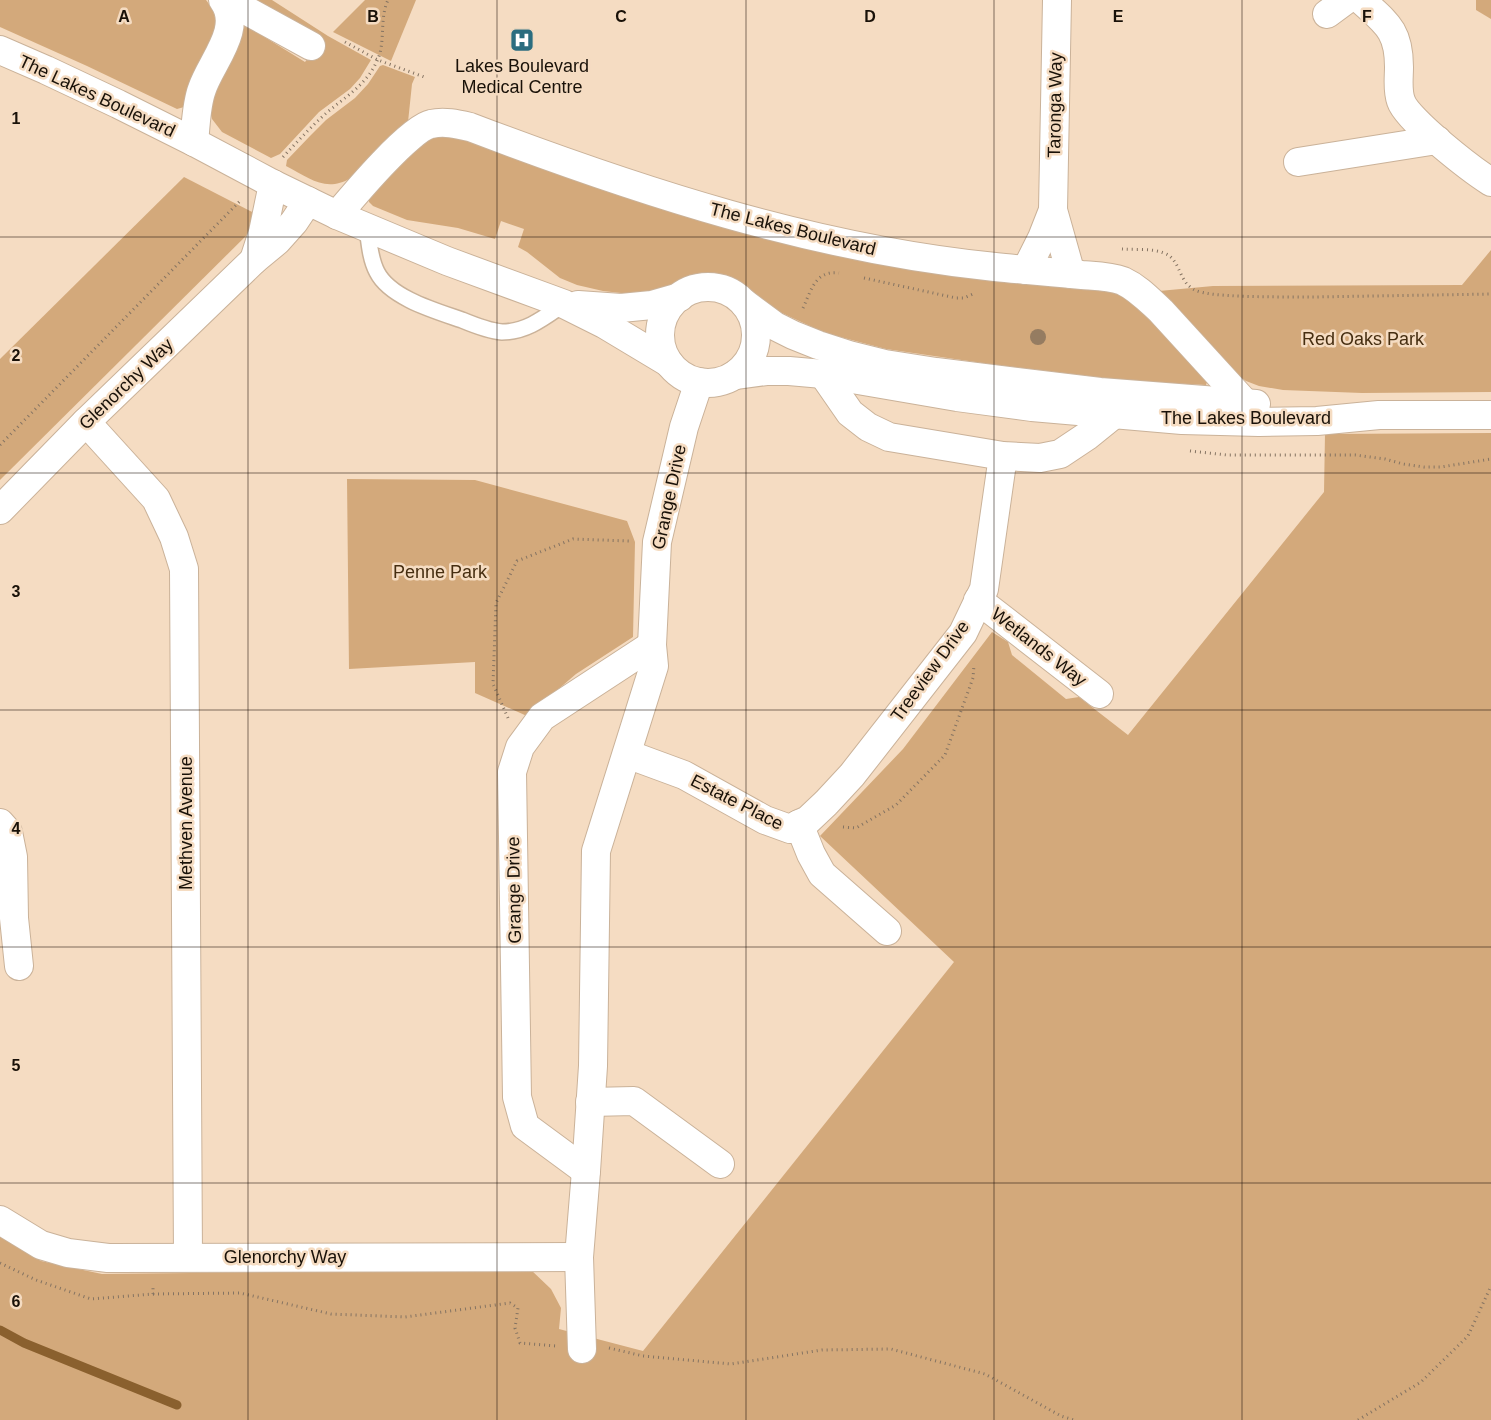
<svg xmlns="http://www.w3.org/2000/svg" width="1491" height="1420" font-family="Helvetica,sans-serif">
	<style>
		.green { fill: #d3a97b }
		.lines { fill: none; stroke-linecap: round; stroke-linejoin: round }
		.stream { stroke: #8a602e; stroke-width: 9 }
		.lane-casing { stroke: #cab299; stroke-width: 18 }
		.street-casing { stroke: #cab299; stroke-width: 30 }
		.secondary-casing { stroke: #cab299; stroke-width: 30 }
		.path { stroke: #847362; stroke-width: 3; stroke-dasharray: 1 4; stroke-linecap: butt }
		.lane { stroke: #fff; stroke-width: 15 }
		.street { stroke: #fff; stroke-width: 28 }
		.secondary { stroke: #fff; stroke-width: 28 }
		.tree { fill: #957c61 }
		.grid { fill: none; stroke: #191108; stroke-width: 1; stroke-opacity: 0.55 }
		.labels { text-anchor: middle; stroke-width: 5; stroke-linejoin: round; paint-order: stroke }
		.poi-label { font-size: 18px; fill: #191108; stroke: #f5dcc2 }
		.street-label { font-size: 18px; fill: #191108; stroke: #f5dcc2 }
		.park-label { font-size: 18px; fill: #462e11; stroke: #f5dcc2 }
		.grid-label { font-size: 16px; text-anchor: middle; font-weight: bold; fill: #191108; stroke: #f5dcc2; stroke-width: 5; stroke-linejoin: round; paint-order: stroke }
	</style>
	<rect width="100%" height="100%" fill="#f5dcc2"/>
	<g class="green">
		<path d="M0,0H206C213,9 216,16 216,27L185,104L184,107L177,109L87,66L0,27Z"/>
		<polygon points="250,0 272,0 328,36 371,60 360,78 350,89 319,112 280,154 271,158 222,132 212,119 209,107 210,96 240,39 245,25 305,62 320,43"/>
		<polygon points="365,0 416,0 391,61 333,32"/>
		<polygon points="1476,0 1491,0 1491,19 1476,10"/>
		<path d="M383,65L415,77L412,84L408,122L351,178C325,193 310,178 286,166L287,160L310,136L326,120L355,98L368,84L380,66Z"/>
		<polygon points="456,135 572,179 637,201 1117,291 1139,305 1205,380 1207,382 1206,385 1130,381 989,364 886,349 825,333 769,307 738,286 723,279 702,278 654,292 630,294 603,291 577,285 560,278 527,252 518,247 524,229 501,221 495,239 458,228 407,220 373,206 369,202 369,199 371,195 420,145 434,136"/>
		<polygon points="184,177 264,218 0,480 0,359"/>
		<polygon points="1491,250 1491,392 1362,393 1283,390 1259,386 1246,381 1236,374 1159,291 1213,286 1462,285"/>
		<polygon points="1491,433 1491,1420 0,1420 0,1235 41,1261 102,1274 530,1269 551,1289 561,1308 559,1329 643,1351 954,962 820,836 903,749 992,632 1008,642 1012,655 1066,699 1079,697 1128,735 1324,492 1325,434"/>
		<polygon points="347,479 475,480 627,521 635,542 633,637 576,674 527,716 475,693 475,662 349,669"/>
	</g>
	<g class="lines">
		<polyline class="stream" points="0,1330 24,1343 177,1405"/>
		<g class="lane-casing">
			<path id="lane" d="M367,227C369,242 370,259 377,272C390,298 436,311 462,320C474,325 489,331 502,332C527,332 545,317 564,304"/>
		</g>
		<g class="street-casing">
			<g id="street">
				<polyline points="1057,0 1053,210 1071,274"/>
				<path d="M1361,0C1386,23 1399,30 1399,67C1399,78 1397,90 1401,101C1407,120 1472,170 1491,182"/>
				<polyline points="226,4 249,12 311,46"/>
				<polyline points="1327,14 1346,0"/>
				<path d="M194,142C196,125 196,105 202,89C211,62 244,28 223,0"/>
				<polyline points="1298,162 1437,140"/>
				<path d="M337,215C353,196 410,128 431,124C444,121 457,124 470,127C638,191 815,249 995,267C1024,270 1053,272 1082,275C1095,276 1110,276 1123,281C1138,288 1149,300 1161,311L1246,404"/>
				<polyline points="254,260 263,232 273,184"/>
				<polyline points="1026,270 1042,238 1053,210"/>
				<polyline points="823,374 850,413 868,427 889,437 1003,456 1040,458 1060,454 1087,436 1113,415"/>
				<polyline points="86,422 156,499 174,537 184,569 188,1257"/>
				<polyline points="0,510 86,422 254,260 277,241 294,222 308,201"/>
				<polyline points="978,600 1099,694"/>
				<polyline points="627,754 684,775 765,820 790,829 799,824 811,854 822,874 887,931"/>
				<polyline points="0,823 8,832 13,857 14,918 19,966"/>
				<polyline points="799,824 808,820 826,803 852,775 963,633 984,589 1003,456"/>
				<polyline points="590,1102 634,1101 720,1164"/>
				<polyline points="586,1171 525,1126 517,1097 512,772 520,747 542,717 652,645"/>
				<polyline points="0,1220 41,1245 68,1253 108,1258 579,1257"/>
				<polyline points="582,1349 579,1257 586,1171 593,1066 596,851 654,666 652,645 657,542 684,427 699,382"/>
			</g>
		</g>
		<g class="secondary-casing">
			<g id="secondary">
				<polyline points="0,50 46,70 118,104 194,142 273,184 337,215 447,261 564,304 604,324 669,363"/>
				<circle cx="708" cy="335" r="48"/>
				<polyline points="744,303 775,326 793,335 818,345 849,355 885,364 936,372 1100,392 1256,404"/>
				<polyline points="578,305 621,308 652,305 680,297"/>
				<polyline points="735,375 766,371 789,371 823,374 957,397 1032,407 1182,420 1259,422 1317,421 1379,415 1491,415"/>
			</g>
		</g>
		<g class="path">
			<polyline points="345,42 378,60 427,78"/>
			<path d="M283,157C296,143 309,129 323,116C343,98 366,86 377,61C386,43 379,19 388,0"/>
			<path d="M1122,249C1135,250 1151,248 1164,253C1183,260 1177,287 1201,292C1212,295 1224,295 1235,296C1262,297 1289,297 1315,297C1374,296 1432,295 1491,294"/>
			<polyline points="864,278 956,298 964,298 973,294"/>
			<path d="M803,308C811,291 815,270 839,273"/>
			<polyline points="0,445 240,201"/>
			<polyline points="1190,451 1227,455 1355,455 1385,459 1403,464 1424,467 1441,467 1491,459"/>
			<polyline points="508,718 493,684 496,603 517,561 573,539 629,541"/>
			<polyline points="843,827 856,828 896,805 945,755 973,678 974,665"/>
			<polyline points="0,1263 36,1280 91,1299 153,1294 153,1285"/>
			<polyline points="153,1294 240,1293 331,1314 405,1317 510,1303 518,1308 515,1328 520,1343 556,1346"/>
			<polyline points="609,1348 643,1356 731,1364 822,1350 891,1349 985,1374 1061,1416 1074,1420"/>
			<polyline points="1358,1420 1421,1382 1468,1336 1491,1286"/>
		</g>
		<use href="#lane" class="lane"/>
		<use href="#street" class="street"/>
		<use href="#secondary" class="secondary"/>
	</g>
	<circle class="tree" cx="1038" cy="337" r="8"/>
	<path class="grid" d="M248,0V1420M497,0V1420M746,0V1420M994,0V1420M1242,0V1420M0,237H1491M0,473H1491M0,710H1491M0,947H1491M0,1183H1491"/>
	<defs>
		<g id="hospital-square" transform="scale(1.25)"><rect x="-9" y="-9" width="18" height="18" rx="4" fill="#2b6d7f" stroke="#f5dcc2"/><path d="M-5-5h3v3.5h4V-5h3V5h-3V1.5h-4V5h-3Z" fill="#fff"/></g>
	</defs>
	<g fill-rule="evenodd">
		<use href="#hospital-square" x="522" y="40"/>
	</g>
	<g class="labels">
		<g class="poi-label">
			<text x="522" y="72">Lakes Boulevard<tspan x="522" dy="21">Medical Centre</tspan></text>
		</g>
		<g class="street-label">
			<text transform="translate(97 96) rotate(25)" y="6">The Lakes Boulevard</text>
			<text transform="translate(1055 105) rotate(-89)" y="6">Taronga Way</text>
			<text transform="translate(793 229) rotate(14)" y="6">The Lakes Boulevard</text>
			<text transform="translate(126 384) rotate(-44)" y="6">Glenorchy Way</text>
			<text x="1246" y="424">The Lakes Boulevard</text>
			<text transform="translate(669 497) rotate(-78)" y="6">Grange Drive</text>
			<text transform="translate(1039 647) rotate(38)" y="6">Wetlands Way</text>
			<text transform="translate(930 671) rotate(-54)" y="6">Treeview Drive</text>
			<text transform="translate(737 802) rotate(27)" y="6">Estate Place</text>
			<text transform="translate(186 823) rotate(-90)" y="6">Methven Avenue</text>
			<text transform="translate(514 890) rotate(-91)" y="6">Grange Drive</text>
			<text x="285" y="1263">Glenorchy Way</text>
		</g>
		<g class="park-label">
			<text x="1363" y="345">Red Oaks Park</text>
			<text x="440" y="578">Penne Park</text>
		</g>
	</g>
	<g class="grid-label">
		<text x="124" y="22">A</text>
		<text x="373" y="22">B</text>
		<text x="621" y="22">C</text>
		<text x="870" y="22">D</text>
		<text x="1118" y="22">E</text>
		<text x="1367" y="22">F</text>
		<text x="16" y="124">1</text>
		<text x="16" y="361">2</text>
		<text x="16" y="597">3</text>
		<text x="16" y="834">4</text>
		<text x="16" y="1071">5</text>
		<text x="16" y="1307">6</text>
	</g>
</svg>
